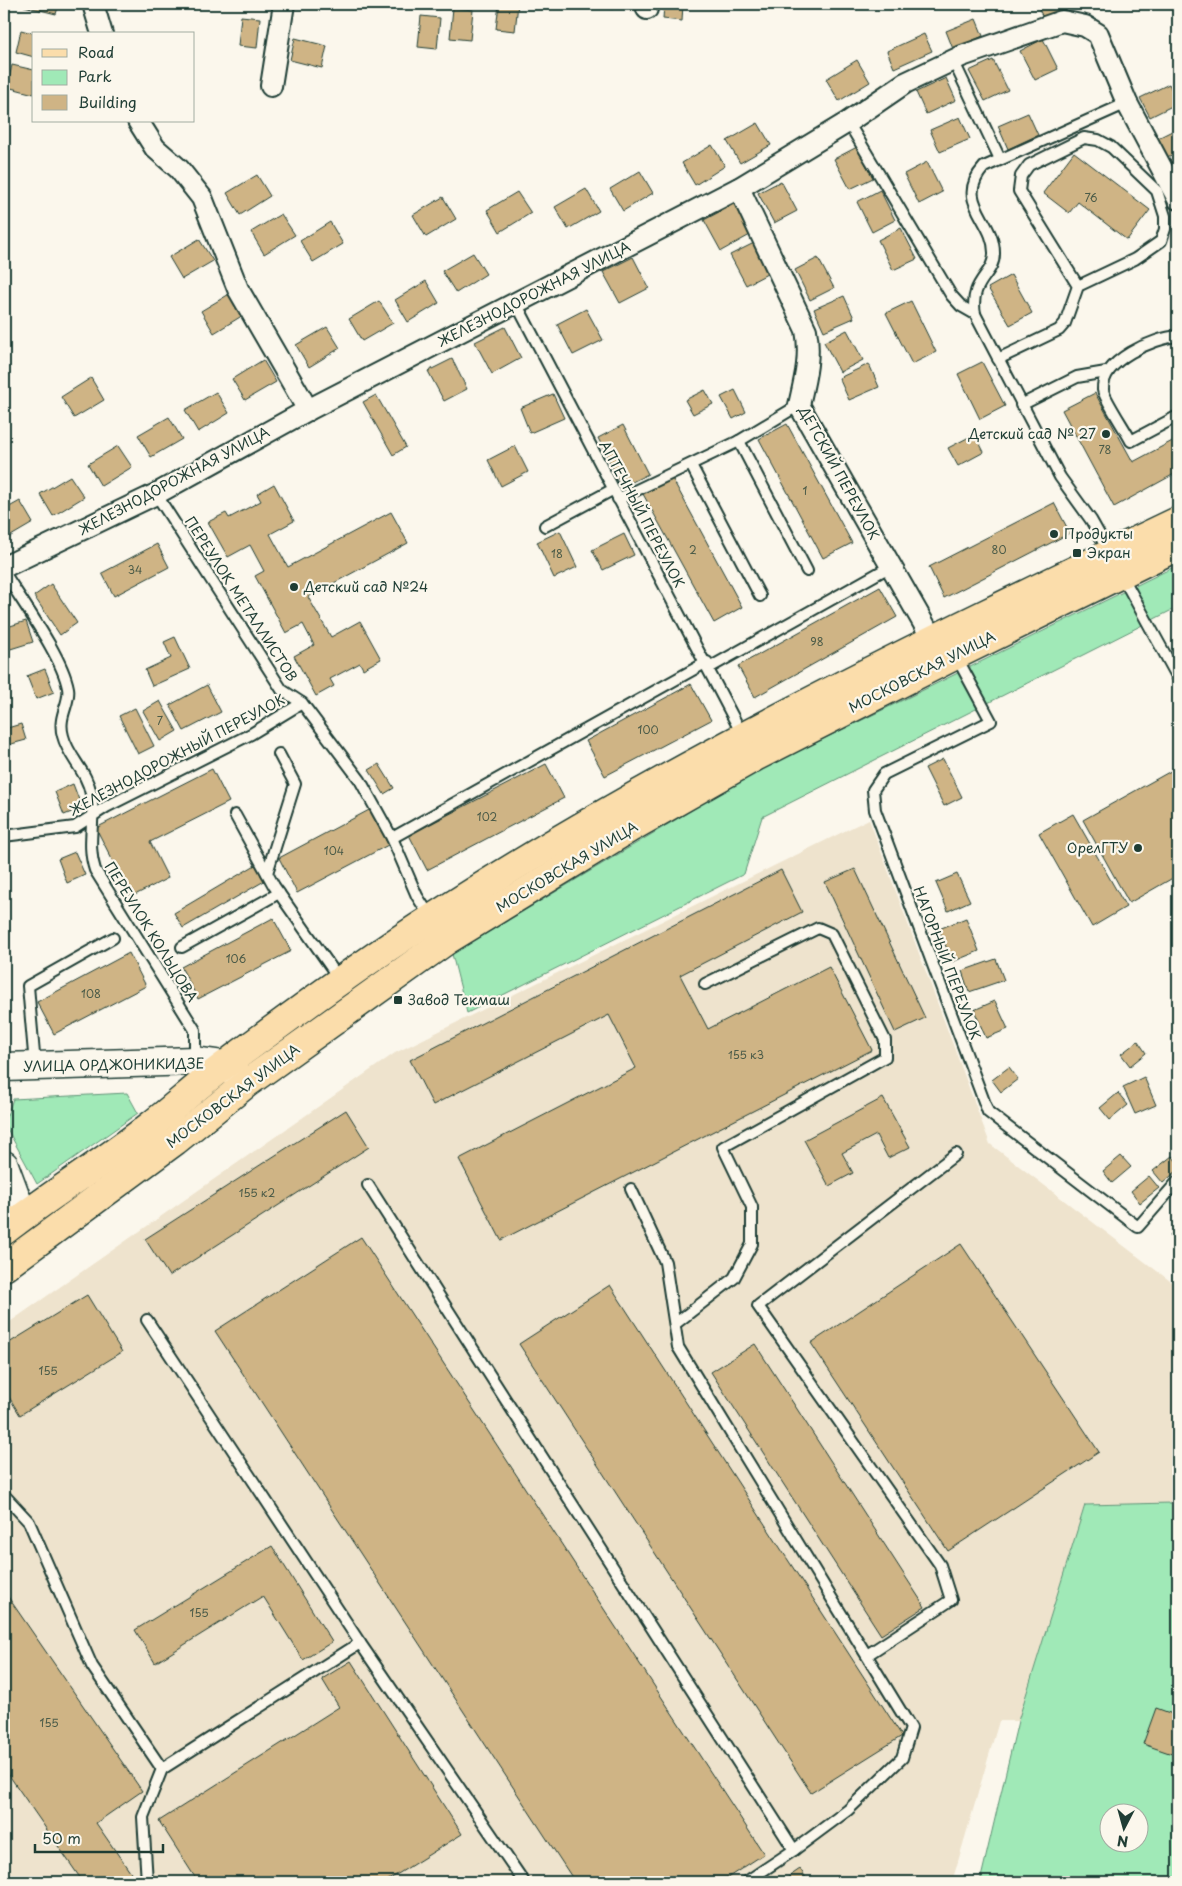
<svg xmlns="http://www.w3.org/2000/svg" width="1182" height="1886" font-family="'Playpen Sans',sans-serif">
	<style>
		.built { fill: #eee3cd }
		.green { fill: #a0e9b7; stroke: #609376; fill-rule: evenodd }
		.building { fill: #cfb485; stroke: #1f3d34 }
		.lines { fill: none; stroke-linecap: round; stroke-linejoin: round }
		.service-casing { stroke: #1f3d34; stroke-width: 14 }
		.minor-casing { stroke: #1f3d34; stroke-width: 24 }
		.secondary-casing { stroke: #1f3d34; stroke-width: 31 }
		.primary-casing { stroke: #1f3d34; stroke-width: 31 }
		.service { stroke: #fbf7ec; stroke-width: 10 }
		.minor { stroke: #fbf7ec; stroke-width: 20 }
		.secondary { stroke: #fbf7ec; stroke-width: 28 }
		.primary { stroke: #fbddab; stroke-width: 28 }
		.poi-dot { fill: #1f3d34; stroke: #fbf7ec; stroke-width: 2 }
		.labels { text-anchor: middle; stroke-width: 4.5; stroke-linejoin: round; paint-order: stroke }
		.number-label { font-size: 11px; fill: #4b5b48 }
		.street-label { font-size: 14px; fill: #1f3d34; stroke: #fbf7ec }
		.poi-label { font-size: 14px; fill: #1f3d34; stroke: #fbf7ec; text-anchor: start }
	</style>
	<rect width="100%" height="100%" fill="#fbf7ec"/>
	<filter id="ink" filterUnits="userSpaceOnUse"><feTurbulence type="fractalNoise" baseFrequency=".02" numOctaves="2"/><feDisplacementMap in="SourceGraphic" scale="10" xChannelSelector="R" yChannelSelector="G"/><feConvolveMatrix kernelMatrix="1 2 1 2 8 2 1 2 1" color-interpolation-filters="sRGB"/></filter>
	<g filter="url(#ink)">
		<polygon class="built" points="869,819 990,1144 1178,1287 1178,1489 1173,1503 1085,1505 1018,1721 999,1721 952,1882 8,1882 4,1875 4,1326 395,1053"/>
		<g class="green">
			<polygon points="1178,565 1178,607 762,817 744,874 467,1013 452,954 750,775"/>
			<polygon points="127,1093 138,1113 37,1184 4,1123 13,1099"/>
			<path d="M1178,1489V1882H980L1018,1721L1085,1505L1172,1503ZM1110,1814H1140V1844H1110Z"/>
		</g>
		<g class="building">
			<polygon points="24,4 59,4 56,14 24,6"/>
			<polygon points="128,4 158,4 157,10"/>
			<polygon points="499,4 518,4 515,31 496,29"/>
			<polygon points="594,4 614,4 613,9 594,7"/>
			<polygon points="664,4 683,4 682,21 663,19"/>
			<polygon points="1037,4 1072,4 1073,6 1043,18"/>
			<polygon points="453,8 473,10 470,40 450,38"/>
			<polygon points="241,16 260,18 257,48 238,46"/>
			<polygon points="421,16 440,18 437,49 418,47"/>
			<polygon points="976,19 983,36 953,49 946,31"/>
			<polygon points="21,30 36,34 34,34 34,57 16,52"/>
			<polygon points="924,34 932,51 894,68 887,51"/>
			<polygon points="295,38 327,46 322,68 290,60"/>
			<polygon points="1043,39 1058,69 1035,80 1020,51"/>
			<polygon points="857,60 870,82 839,101 826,79"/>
			<polygon points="993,60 1008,90 985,101 969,71"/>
			<polygon points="12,65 34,70 34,94 7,87"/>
			<polygon points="946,78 956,100 926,114 916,92"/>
			<polygon points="1169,84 1178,103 1150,117 1140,98"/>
			<polygon points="1028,113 1038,135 1008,149 998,126"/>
			<polygon points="960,117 970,139 940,152 930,130"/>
			<polygon points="758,123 771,145 740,163 727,141"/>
			<polygon points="1178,128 1178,152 1165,158 1156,139"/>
			<polygon points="712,145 725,166 695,185 682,163"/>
			<polygon points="857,147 873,178 850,189 834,159"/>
			<polygon points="1074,152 1150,210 1127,240 1078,202 1069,213 1043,193"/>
			<polygon points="1178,156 1178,180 1168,161"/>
			<polygon points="927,162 942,192 919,204 904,174"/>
			<polygon points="640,171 653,193 623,211 610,189"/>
			<polygon points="257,175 270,196 240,215 227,193"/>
			<polygon points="781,181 797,211 774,223 758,193"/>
			<polygon points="586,189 599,211 568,229 555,207"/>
			<polygon points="880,190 895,220 872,232 857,202"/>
			<polygon points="517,192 531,213 500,232 487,210"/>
			<polygon points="443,197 456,219 426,237 413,215"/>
			<polygon points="734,204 750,235 721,251 704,220"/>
			<polygon points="281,214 295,235 264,254 251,232"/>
			<polygon points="330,222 343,244 313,262 300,241"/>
			<polygon points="901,228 917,259 893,270 878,240"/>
			<polygon points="199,239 213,261 182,279 169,257"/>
			<polygon points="754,243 769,273 746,285 730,255"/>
			<polygon points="473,253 486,274 456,293 442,271"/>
			<polygon points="633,257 649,288 620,303 603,272"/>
			<polygon points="818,258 834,288 810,300 795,270"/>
			<polygon points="1011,275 1032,313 1010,325 988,288"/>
			<polygon points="426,281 439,303 408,322 395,300"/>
			<polygon points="231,293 245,314 214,333 201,311"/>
			<polygon points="844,296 854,318 824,331 814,309"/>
			<polygon points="379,301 393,323 362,341 349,319"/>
			<polygon points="911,301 936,352 912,364 886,313"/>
			<polygon points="586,309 603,340 573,355 557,324"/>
			<polygon points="327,327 340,348 309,367 296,345"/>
			<polygon points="505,327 521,358 492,374 475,342"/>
			<polygon points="847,330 863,360 840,372 824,342"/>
			<polygon points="452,359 467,389 444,401 428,371"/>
			<polygon points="263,360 276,382 245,400 232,379"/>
			<polygon points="982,362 1005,406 980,419 958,374"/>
			<polygon points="869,364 879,387 849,400 839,378"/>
			<polygon points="91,378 104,400 74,418 61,397"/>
			<polygon points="705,390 713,404 693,414 685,400"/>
			<polygon points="735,390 746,412 733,419 721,397"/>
			<polygon points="216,392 229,413 198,432 185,410"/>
			<polygon points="1095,393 1133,462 1178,438 1178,472 1114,507 1062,410"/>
			<polygon points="553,394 564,418 530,433 520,408"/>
			<polygon points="376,395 406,447 393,455 363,402"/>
			<polygon points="169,417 182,439 151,457 138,435"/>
			<polygon points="787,424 852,543 823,558 759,439"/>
			<polygon points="623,425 648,474 622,487 598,438"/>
			<polygon points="975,434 984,452 958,466 948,448"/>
			<polygon points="118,446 132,467 101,486 88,464"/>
			<polygon points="515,446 528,472 501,486 488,460"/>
			<polygon points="70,476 84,497 53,516 40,494"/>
			<polygon points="672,478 742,607 714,623 643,494"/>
			<polygon points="274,484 294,521 270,534 288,567 391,512 408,543 308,597 331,637 360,621 381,659 363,669 360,663 330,679 334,686 316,696 294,656 314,645 303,624 286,633 255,576 264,571 250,545 228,557 208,522 226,513 229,518 261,501 257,494"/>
			<polygon points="20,501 33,523 4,540 4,510"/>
			<polygon points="1054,503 1070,533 944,598 929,567"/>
			<polygon points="560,531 577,567 554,578 537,542"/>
			<polygon points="624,534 634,555 603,570 592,550"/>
			<polygon points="157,544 169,567 114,596 102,573"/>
			<polygon points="51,584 77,623 60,635 34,596"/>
			<polygon points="880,587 897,617 755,697 738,666"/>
			<polygon points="26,621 33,642 4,651 4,628"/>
			<polygon points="175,637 190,669 152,686 145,670 171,658 164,642"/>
			<polygon points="45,669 54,692 36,699 27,676"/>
			<polygon points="691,684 711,720 605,776 586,741"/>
			<polygon points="207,685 221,712 184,731 170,705"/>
			<polygon points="160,701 177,731 160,741 143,711"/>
			<polygon points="135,708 154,746 138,754 119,716"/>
			<polygon points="21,724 26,740 4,746 4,729"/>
			<polygon points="943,759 962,797 944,806 925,768"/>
			<polygon points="379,764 394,788 384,794 369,770"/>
			<polygon points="546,764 564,798 427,870 409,835"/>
			<polygon points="1178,767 1178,875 1129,903 1083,820"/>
			<polygon points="212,769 229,802 150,842 168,878 131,897 96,828"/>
			<polygon points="73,784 82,808 64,815 55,792"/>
			<polygon points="371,809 390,844 297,893 279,858"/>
			<polygon points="1073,814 1126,907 1092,927 1039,833"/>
			<polygon points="75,852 85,875 67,883 58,859"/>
			<polygon points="257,864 266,880 183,928 174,913"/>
			<polygon points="855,869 925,1018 895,1032 825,882"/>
			<polygon points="781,870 802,912 680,975 708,1029 829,967 872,1050 501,1240 459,1159 636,1068 609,1015 433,1105 410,1060"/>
			<polygon points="957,874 970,901 948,911 936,883"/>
			<polygon points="273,918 291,951 198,999 181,967"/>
			<polygon points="966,918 979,951 952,962 939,929"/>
			<polygon points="129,953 146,986 54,1034 37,1002"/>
			<polygon points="996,959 1004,980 969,992 962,971"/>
			<polygon points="995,1001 1008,1029 986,1038 974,1010"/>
			<polygon points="1138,1041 1146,1053 1130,1066 1121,1054"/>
			<polygon points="1009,1067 1018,1079 1001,1092 992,1080"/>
			<polygon points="1144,1077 1156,1105 1135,1114 1123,1087"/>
			<polygon points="1118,1093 1128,1105 1110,1120 1100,1108"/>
			<polygon points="883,1098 910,1147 888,1158 876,1135 842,1153 853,1173 829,1186 804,1140"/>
			<polygon points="346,1110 369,1147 169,1276 145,1239"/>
			<polygon points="1121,1156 1131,1167 1112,1183 1103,1171"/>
			<polygon points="1172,1156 1178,1163 1178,1170 1163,1183 1153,1171"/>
			<polygon points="1149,1176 1159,1188 1140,1203 1131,1191"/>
			<polygon points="1178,1228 1178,1245 1170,1235"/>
			<polygon points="361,1237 764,1854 721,1882 575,1882 215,1331"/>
			<polygon points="961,1244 1099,1452 948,1551 811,1343"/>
			<polygon points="610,1285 902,1736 811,1793 519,1344"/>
			<polygon points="87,1295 122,1352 20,1415 4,1389 4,1346"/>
			<polygon points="755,1344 925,1607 881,1635 711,1372"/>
			<polygon points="272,1546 332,1642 303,1660 263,1596 155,1663 135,1630"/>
			<polygon points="4,1591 142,1791 96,1823 137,1882 83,1882 4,1768"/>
			<polygon points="351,1661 462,1834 385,1882 198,1882 159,1821 339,1707 322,1679"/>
			<polygon points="1156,1708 1178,1716 1178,1736 1172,1754 1143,1744"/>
			<polygon points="800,1869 809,1882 781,1882"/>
		</g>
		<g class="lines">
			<g class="service-casing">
				<g id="service">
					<polyline points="953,60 1000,159"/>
					<polyline points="848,122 951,295 961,306 975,314 1060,477 1091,520 1109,552"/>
					<polyline points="516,303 743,736"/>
					<path d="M975,314C969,280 994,276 994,254C995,219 953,202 984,167L1127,103"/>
					<path d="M1178,336C1154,338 1101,360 1103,390C1104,398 1126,431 1131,441L1178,416"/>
					<polyline points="998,359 1059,330 1065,323 1078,286 1019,191 1021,176 1029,165 1084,138 1098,140 1111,147 1157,191 1165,216 1165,229 1161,241 1135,259 1078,286"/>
					<polyline points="1021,405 1077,377 1106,372"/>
					<polyline points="739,441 807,571"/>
					<polyline points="691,465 760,596"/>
					<polyline points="156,494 282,690 302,703 360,780 392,838 417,896 431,918"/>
					<polyline points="618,499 739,441 799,405"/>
					<polyline points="545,526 612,490"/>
					<path d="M4,572C22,602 62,656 68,688C71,703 57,716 63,736C68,757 87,771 91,794C96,821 86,843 95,870L195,1030V1060"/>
					<polyline points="1121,574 1178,678"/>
					<polyline points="956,656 991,721 884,774 873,790 875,810 988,1112 1138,1227 1178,1181"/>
					<polyline points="709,668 891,566"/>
					<polyline points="235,815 274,886 340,980"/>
					<polyline points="4,836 75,827 106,807 251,734 302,703"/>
					<polyline points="392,838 707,662"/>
					<polyline points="267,873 295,784 279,754"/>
					<polyline points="182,947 279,893"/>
					<polyline points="35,1065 28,986 113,938"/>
					<polyline points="368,1185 794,1850 746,1882"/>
					<polyline points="631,1189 665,1262 678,1347 911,1728 902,1758 848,1810 794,1850"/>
					<polyline points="147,1320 360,1643"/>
					<polyline points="675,1324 734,1278 752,1244 752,1207 723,1147 885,1057 885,1040 832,934 818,928 705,984"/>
					<polyline points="4,1495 29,1522 92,1666 162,1769 360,1643 524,1882"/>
					<polyline points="867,1655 951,1600 940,1565 758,1306 956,1154"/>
					<polyline points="147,1882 143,1817 162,1769"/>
				</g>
			</g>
			<g class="minor-casing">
				<g id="minor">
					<polyline points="93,4 102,34"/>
					<polyline points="647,9 648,4"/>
					<polyline points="271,86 284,4"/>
					<polyline points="138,121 155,148 179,169 202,198 238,289 308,410"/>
					<path d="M739,188L806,330C811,356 805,379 799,405L933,640"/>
					<polyline points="4,567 156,494 308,410 739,188 848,122 905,83 962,56 1062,21 1085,26 1098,34 1127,103 1178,199"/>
				</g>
			</g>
			<g class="secondary-casing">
				<g id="secondary">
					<polyline points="4,1067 195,1061 224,1065 238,1076"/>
					<polyline points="4,1165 17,1200 14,1223"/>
				</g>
			</g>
			<g class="primary-casing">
				<g id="primary">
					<path d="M4,1231C51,1194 103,1163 150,1126C176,1106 199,1084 225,1065C293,1014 362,963 434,917C670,764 925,642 1178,521"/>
					<polyline points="4,1267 175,1141 247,1083 447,940 630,828 755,757 956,655 1178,546"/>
				</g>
			</g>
			<use href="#service" class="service"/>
			<use href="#minor" class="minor"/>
			<use href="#secondary" class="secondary"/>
			<use href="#primary" class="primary"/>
		</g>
	</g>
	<g class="poi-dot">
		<circle cx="1106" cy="434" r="5"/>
		<circle cx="1054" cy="534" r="5"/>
		<rect x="1072" y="548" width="10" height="10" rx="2.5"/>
		<circle cx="294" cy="587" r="5"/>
		<circle cx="1138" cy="848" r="5"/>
		<rect x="393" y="995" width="10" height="10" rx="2.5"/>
	</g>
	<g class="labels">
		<g class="number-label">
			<text x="1091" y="202">76</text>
			<text x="1105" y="454">78</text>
			<text x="805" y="495">1</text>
			<text x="693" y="554">2</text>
			<text x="999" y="554">80</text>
			<text x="557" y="558">18</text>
			<text x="135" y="574">34</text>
			<text x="817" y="646">98</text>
			<text x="160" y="725">7</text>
			<text x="648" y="734">100</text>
			<text x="487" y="821">102</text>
			<text x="334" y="855">104</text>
			<text x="236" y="963">106</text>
			<text x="91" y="998">108</text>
			<text x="746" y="1059">155 к3</text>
			<text x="257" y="1197">155 к2</text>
			<text x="48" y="1375">155</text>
			<text x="199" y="1617">155</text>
			<text x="49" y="1727">155</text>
		</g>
		<g class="street-label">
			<text transform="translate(534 294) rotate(-27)" y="5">ЖЕЛЕЗНОДОРОЖНАЯ УЛИЦА</text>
			<text transform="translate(839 473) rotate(61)" y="5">ДЕТСКИЙ ПЕРЕУЛОК</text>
			<text transform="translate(174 481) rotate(-28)" y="5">ЖЕЛЕЗНОДОРОЖНАЯ УЛИЦА</text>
			<text transform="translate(642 514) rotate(62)" y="5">АПТЕЧНЫЙ ПЕРЕУЛОК</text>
			<text transform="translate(241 599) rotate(57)" y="5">ПЕРЕУЛОК МЕТАЛЛИСТОВ</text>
			<text transform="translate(922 672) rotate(-27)" y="5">МОСКОВСКАЯ УЛИЦА</text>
			<text transform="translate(177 755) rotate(-28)" y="5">ЖЕЛЕЗНОДОРОЖНЫЙ ПЕРЕУЛОК</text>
			<text transform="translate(567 867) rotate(-31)" y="5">МОСКОВСКАЯ УЛИЦА</text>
			<text transform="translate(151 932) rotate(58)" y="5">ПЕРЕУЛОК КОЛЬЦОВА</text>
			<text transform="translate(947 963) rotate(69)" y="5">НАГОРНЫЙ ПЕРЕУЛОК</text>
			<text transform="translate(114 1065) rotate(-1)" y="5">УЛИЦА ОРДЖОНИКИДЗЕ</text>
			<text transform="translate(233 1096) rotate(-37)" y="5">МОСКОВСКАЯ УЛИЦА</text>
		</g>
		<g class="poi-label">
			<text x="1096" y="439" text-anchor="end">Детский сад № 27</text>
			<text x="1064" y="539">Продукты</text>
			<text x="1087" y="558">Экран</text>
			<text x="304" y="592">Детский сад №24</text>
			<text x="1128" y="853" text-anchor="end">ОрелГТУ</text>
			<text x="408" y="1005">Завод Текмаш</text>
		</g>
	</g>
	<rect width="1182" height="1886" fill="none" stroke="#fbf7ec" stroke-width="20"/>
	<rect x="10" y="10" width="1162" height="1866" fill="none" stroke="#1f3d34" stroke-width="2" filter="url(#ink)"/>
	<rect x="32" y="32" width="162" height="90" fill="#fbf7ec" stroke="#a3ada2"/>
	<rect x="42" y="49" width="25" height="8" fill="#fbddab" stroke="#a3ada2"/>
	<text x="78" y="58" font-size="15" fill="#1f3d34">Road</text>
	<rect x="42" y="70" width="25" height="15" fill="#a0e9b7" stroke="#a3ada2"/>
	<text x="78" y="82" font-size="15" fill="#1f3d34">Park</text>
	<rect x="42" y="95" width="25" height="15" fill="#cfb485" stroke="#a3ada2"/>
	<text x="78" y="108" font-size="15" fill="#1f3d34">Building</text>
	<g transform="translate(1124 1828) rotate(186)"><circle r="24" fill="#fbf7ec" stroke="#a3ada2"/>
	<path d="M0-4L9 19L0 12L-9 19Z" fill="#1f3d34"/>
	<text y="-8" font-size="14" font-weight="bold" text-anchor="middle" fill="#1f3d34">N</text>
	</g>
	<path d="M35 1844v8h128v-8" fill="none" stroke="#1f3d34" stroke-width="2.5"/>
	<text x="42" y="1844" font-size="15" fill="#1f3d34" stroke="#fbf7ec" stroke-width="4" paint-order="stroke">50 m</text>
</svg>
